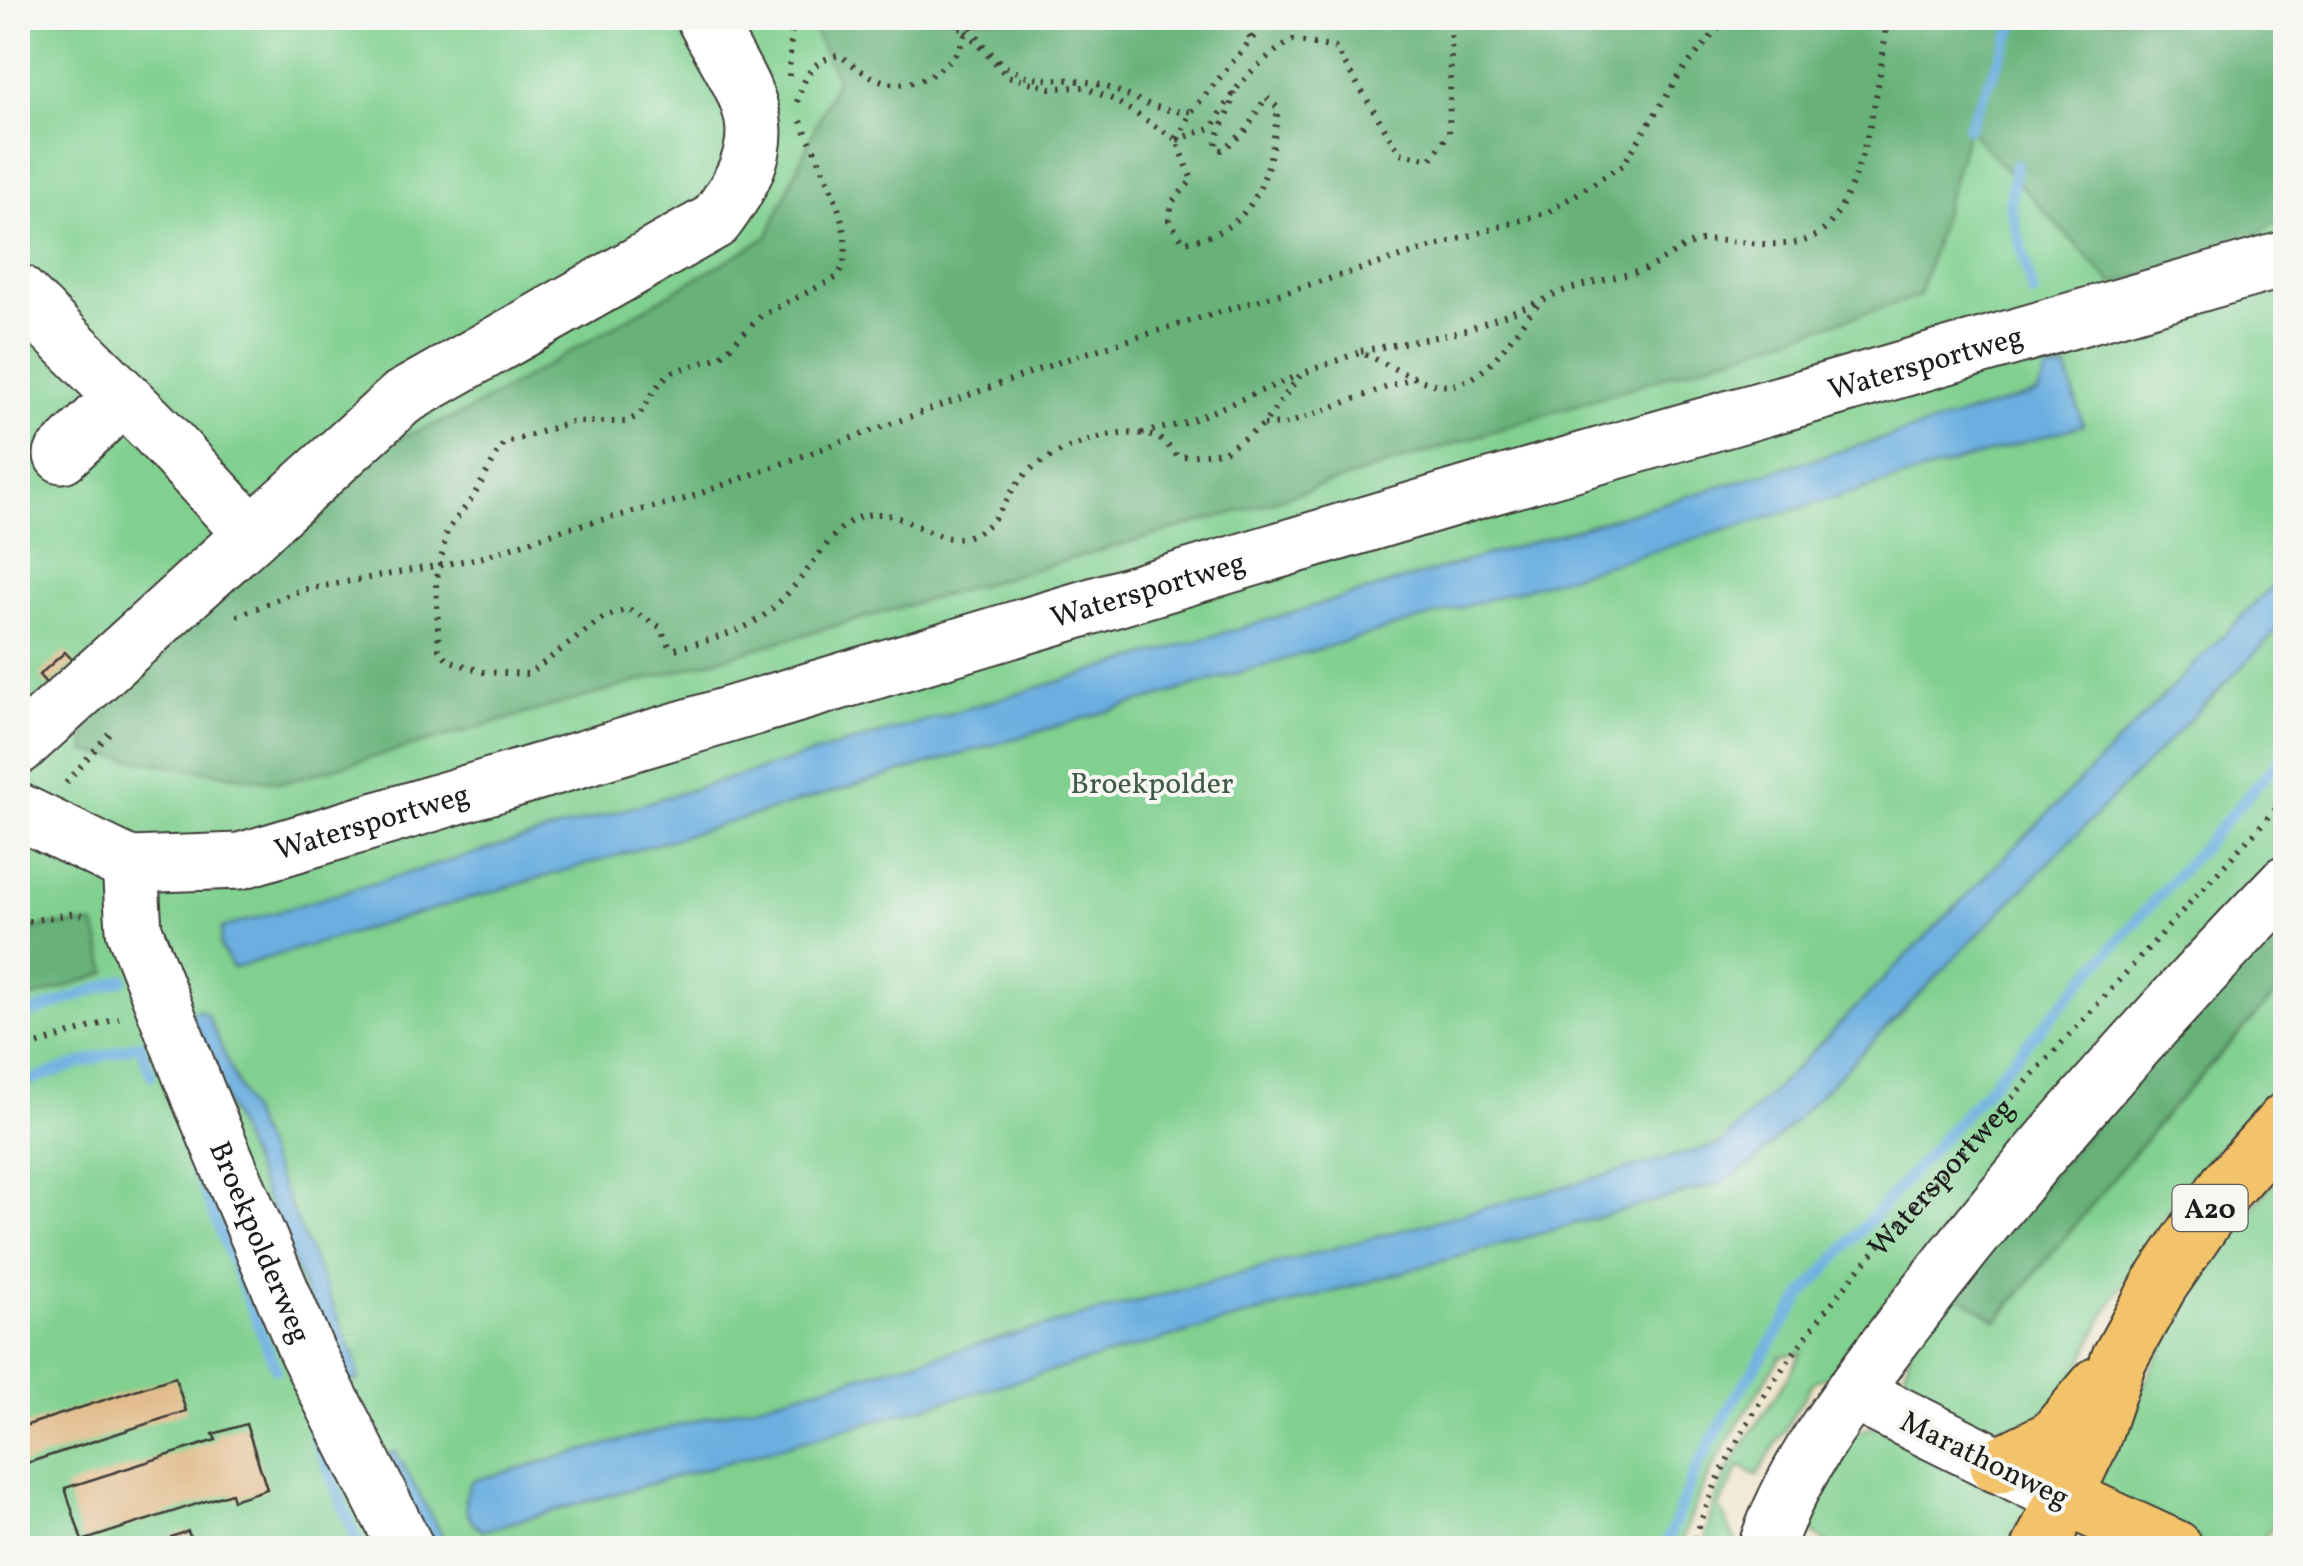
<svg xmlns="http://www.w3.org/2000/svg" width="2303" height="1566" font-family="Vollkorn,serif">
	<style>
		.green { fill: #80d090; stroke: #4e7656; stroke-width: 2.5 }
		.forest { fill: #68b27a; stroke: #42674b; stroke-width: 2.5 }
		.water { fill: #6aafe0; stroke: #43667e; stroke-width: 2.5 }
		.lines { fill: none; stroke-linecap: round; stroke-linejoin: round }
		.stream { stroke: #6aafe0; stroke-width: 11 }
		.building { fill: #e2bc8c }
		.minor-casing { stroke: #3c3a36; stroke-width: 59 }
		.major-casing { stroke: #3c3a36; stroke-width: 59 }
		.highway-casing { stroke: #3c3a36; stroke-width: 59 }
		.path { stroke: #3c3a36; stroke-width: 6; stroke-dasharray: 2.5 8; stroke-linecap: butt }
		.minor { stroke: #fff; stroke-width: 55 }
		.major { stroke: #f2c36a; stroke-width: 55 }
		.highway { stroke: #f2c36a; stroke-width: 55 }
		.labels { text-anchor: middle; stroke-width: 8; stroke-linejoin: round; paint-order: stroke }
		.shield { fill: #f6f6f2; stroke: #5d5d5c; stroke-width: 2.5 }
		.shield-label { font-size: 28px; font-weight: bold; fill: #1c1c1c }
		.street-label { font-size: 30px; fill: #1c1c1c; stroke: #f6f6f2 }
		.park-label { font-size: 30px; fill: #3f5b45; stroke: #f6f6f2 }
	</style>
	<rect width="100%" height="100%" fill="#f6f6f2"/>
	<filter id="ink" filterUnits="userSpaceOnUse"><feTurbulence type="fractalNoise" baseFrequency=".01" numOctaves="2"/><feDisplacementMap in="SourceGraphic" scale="20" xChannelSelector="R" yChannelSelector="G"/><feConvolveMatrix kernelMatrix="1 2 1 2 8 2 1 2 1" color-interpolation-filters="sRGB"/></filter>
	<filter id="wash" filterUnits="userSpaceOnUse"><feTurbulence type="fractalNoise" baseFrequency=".0048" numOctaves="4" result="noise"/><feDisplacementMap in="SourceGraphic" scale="40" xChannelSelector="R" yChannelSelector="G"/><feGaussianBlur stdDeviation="2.25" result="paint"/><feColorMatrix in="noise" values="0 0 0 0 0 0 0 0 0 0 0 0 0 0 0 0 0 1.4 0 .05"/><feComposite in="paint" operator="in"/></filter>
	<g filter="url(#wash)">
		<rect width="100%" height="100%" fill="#eee3c7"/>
		<g class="green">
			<path d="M18,18H2285V922L1970,1303L1998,1320L2166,1114L2285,984V1081L2205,1162L2171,1207L2103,1317L2063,1401L2003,1443L1911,1391L1904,1376L1911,1346L1813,1382L1757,1476L1740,1466L1719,1507L1739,1548H1705C1710,1471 1767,1419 1801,1353L1781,1356C1743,1417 1699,1478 1681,1548H18Z"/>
			<path d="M2285,1168V1508L2257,1548H2209L2093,1492C2144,1376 2201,1264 2285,1168Z"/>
			<polygon points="1878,1426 2033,1501 2012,1548 1835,1548 1804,1528 1804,1513 1851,1433"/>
		</g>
		<g class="forest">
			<polygon points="808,18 2285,18 2285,216 2236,247 2113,284 1968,129 1919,296 1254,507 282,783 85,752 87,711 391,441 465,413 767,237 837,78"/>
			<polygon points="2285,903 2285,984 2166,1114 1997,1320 1953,1292"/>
			<polygon points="49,925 95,925 107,973 18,1003 18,935"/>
		</g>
		<g class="water">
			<polygon points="2067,369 2083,425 233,968 220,946 222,928 2038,393 2046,372"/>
			<path d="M2285,573V623L1750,1166L1720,1183L482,1531C464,1516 460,1501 472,1481L1721,1144Z"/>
			<polygon points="199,1009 208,1016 355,1357 359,1380 351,1382 332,1355 189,1014"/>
			<polygon points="396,1452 445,1541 444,1548 430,1548 387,1454"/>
		</g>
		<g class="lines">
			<g class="stream">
				<polyline points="1968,128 2018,18"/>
				<polyline points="2016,164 2010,203 2033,293"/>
				<polyline points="18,1018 124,979"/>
				<polyline points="18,1084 140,1044 151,1075"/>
				<polyline points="186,1146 276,1369"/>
				<polyline points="314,1434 360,1548"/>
				<polyline points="1665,1548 1695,1471 1735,1398 1803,1295 2286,753"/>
			</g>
		</g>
		<g id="blocks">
			<g class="building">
				<polygon points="65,652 75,663 49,686 39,675"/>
				<polygon points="175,1377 186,1411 18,1466 18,1428"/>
				<polygon points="246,1424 267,1489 233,1500 231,1493 82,1541 65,1488 216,1440 213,1434"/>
				<polygon points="188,1531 194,1548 175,1548 171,1537"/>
			</g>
		</g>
	</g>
	<g filter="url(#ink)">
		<use href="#blocks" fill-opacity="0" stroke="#3c3a36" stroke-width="2.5"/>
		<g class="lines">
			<g class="minor-casing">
				<g id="minor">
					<polyline points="18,292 157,431 252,534"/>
					<polyline points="62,455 123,397"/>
					<path d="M18,747L402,398L715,221C782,131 752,105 704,18"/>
					<path id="s2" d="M18,811L130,865L240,861L1480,490L2286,259"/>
					<path id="s3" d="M130,865L134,930L198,1094L307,1352L406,1548"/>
					<polyline points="1852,1392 2064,1497"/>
					<path d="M1766,1548C1794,1463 1855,1388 1909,1317C2025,1164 2152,1022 2286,883"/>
				</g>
			</g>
			<g class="major-casing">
				<polyline id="major" points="2064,1497 2175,1548"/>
			</g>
			<g class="highway-casing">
				<g id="highway">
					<polyline points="1998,1465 2053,1438 2098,1385"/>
					<polyline points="2040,1548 2091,1442 2119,1359 2159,1286 2227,1186 2286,1120"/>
				</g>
			</g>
			<g class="path">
				<path d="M966,18C978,37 991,59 1012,70C1035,83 1062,77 1088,82C1123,88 1156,116 1192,111"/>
				<polyline points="1238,18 1251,40"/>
				<path d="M966,31L1007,76L1050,88L1084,87L1114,100L1177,140L1192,180L1172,202L1169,220L1184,242C1258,231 1270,175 1278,108L1266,97L1245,132L1222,150L1216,148C1217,124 1234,116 1234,87"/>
				<polyline points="789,76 792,18"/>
				<path d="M797,102C806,75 810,61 839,55C852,64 865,75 880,80C914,94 959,65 966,31L944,18"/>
				<path d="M801,121C817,159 866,242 836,278L762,315L720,357L673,372L661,381L639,415L626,422H571L503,444L473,497L447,531L436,583L439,649L448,660L483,672L529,674L604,617L629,609L660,627L669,646L675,649C744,631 763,627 808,569C820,554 832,534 848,523C897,492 929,552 971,535C1002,523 1004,495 1026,474C1053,449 1118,424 1155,437C1164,440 1172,450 1178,457L1224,452L1263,425L1301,374L1360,352C1385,362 1425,389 1452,385C1493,379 1513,328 1540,303C1555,288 1617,278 1640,271C1660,265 1681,244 1701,241C1738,237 1798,258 1827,227C1865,185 1882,73 1887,18"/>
				<polyline points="1178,139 1192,111 1269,18"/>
				<path d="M1177,140L1213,127C1234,87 1254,63 1293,40L1335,48L1400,153L1431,159L1449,133L1452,18"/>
				<polyline points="1361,351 1460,332 1541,301"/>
				<polyline points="1264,425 1287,424 1417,376"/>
				<polyline points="1142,433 1185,423 1299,375"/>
				<polyline points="237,616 301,590 480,558 565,529 685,499 1076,356 1548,212 1623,165 1682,71 1727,18"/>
				<polyline points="66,783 110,732"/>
				<polyline points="18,923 76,913 90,917"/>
				<polyline points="18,1051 119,1018"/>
				<path id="s1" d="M1693,1548C1733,1392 1902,1219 2010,1100C2102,999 2194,898 2286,798"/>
			</g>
			<use href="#minor" class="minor"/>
			<use href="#major" class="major"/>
			<use href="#highway" class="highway"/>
		</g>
	</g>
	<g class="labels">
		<rect class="shield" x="2172.5" y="1185" width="75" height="46" rx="8"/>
		<g class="shield-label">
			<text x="2210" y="1218">A20</text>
		</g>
		<g class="street-label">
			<text dy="10" stroke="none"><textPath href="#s2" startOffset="1992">Watersportweg</textPath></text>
			<text dy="10" stroke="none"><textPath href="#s2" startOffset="1182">Watersportweg</textPath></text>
			<text dy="10" stroke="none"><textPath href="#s2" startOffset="372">Watersportweg</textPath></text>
			<text dy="10" stroke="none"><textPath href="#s1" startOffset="450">Watersportweg</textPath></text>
			<text dy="10" stroke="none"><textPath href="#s3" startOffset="402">Broekpolderweg</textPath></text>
			<text transform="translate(1985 1459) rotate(26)" y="10">Marathonweg</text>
		</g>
		<g class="park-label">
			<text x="1152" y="793">Broekpolder</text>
		</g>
	</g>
	<rect width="2303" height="1566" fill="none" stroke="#f6f6f2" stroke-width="60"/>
</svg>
